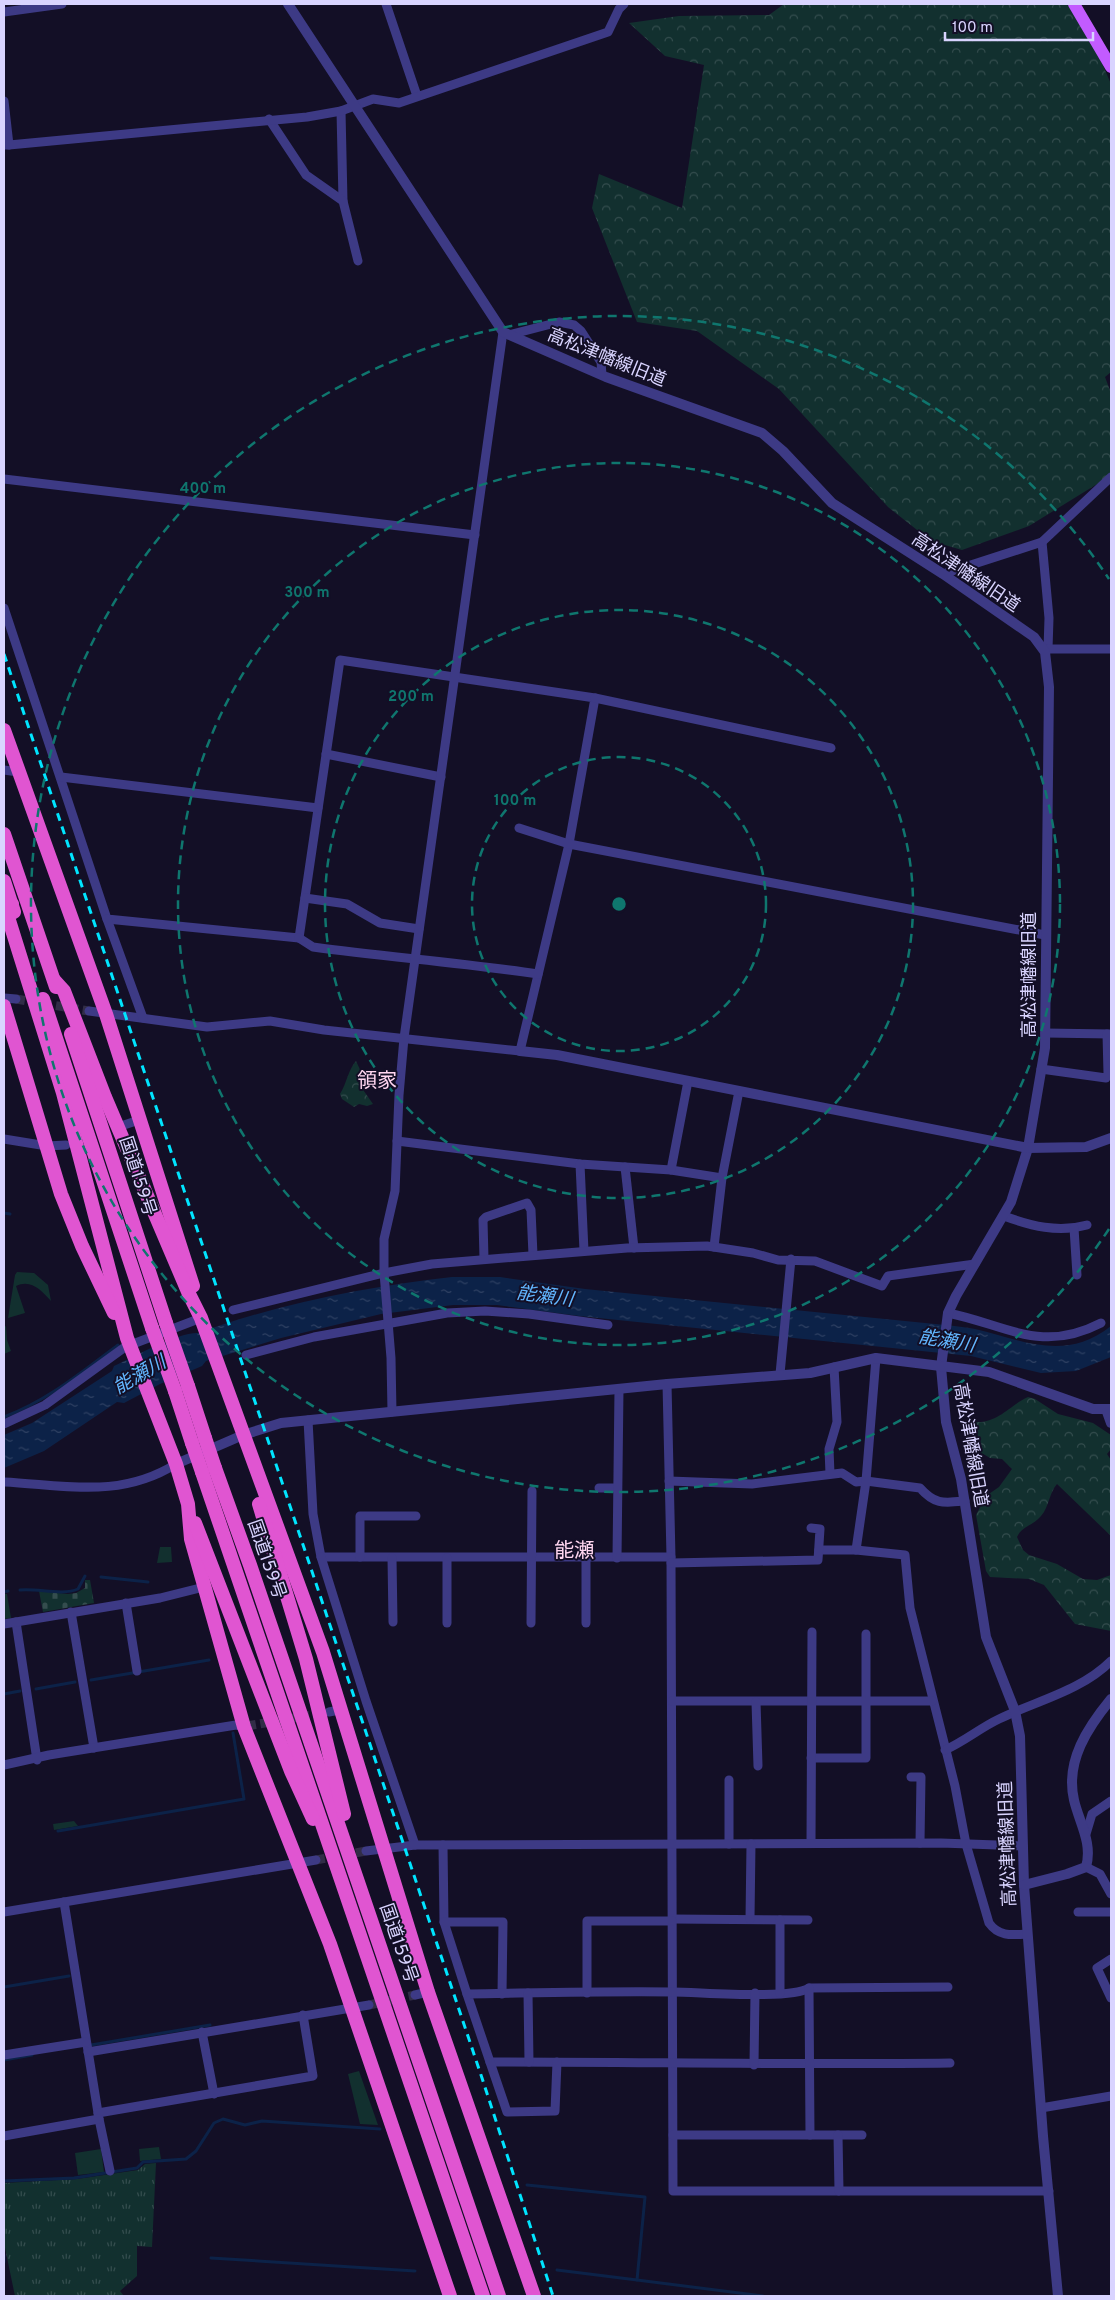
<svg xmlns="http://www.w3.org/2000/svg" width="1115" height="2300" font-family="Overpass,'Noto Sans JP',sans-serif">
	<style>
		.green { fill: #12302f }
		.forest { fill: url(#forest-crowns) }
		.cemetery { fill: url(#cemetery-stones) }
		.park { fill: url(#park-tufts) }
		.water { fill: url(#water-ripples) }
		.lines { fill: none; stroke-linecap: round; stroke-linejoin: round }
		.stream { stroke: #0c2248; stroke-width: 3 }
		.minor-tunnel { stroke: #312d47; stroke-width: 9; stroke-dasharray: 9 4.5; stroke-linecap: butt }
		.minor { stroke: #3d3a85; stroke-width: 9 }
		.tertiary { stroke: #3d3a85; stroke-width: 10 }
		.primary { stroke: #c25bff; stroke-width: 12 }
		.trunk { stroke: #e055d1; stroke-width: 14 }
		.rail { stroke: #00e5ff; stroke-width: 3; stroke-dasharray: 8 6; stroke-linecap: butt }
		.trunk-bridge { stroke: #e055d1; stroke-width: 14 }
		.ring { fill: none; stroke: #0f766e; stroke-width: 2.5; stroke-dasharray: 9 6 }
		.labels { text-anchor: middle; stroke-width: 4; stroke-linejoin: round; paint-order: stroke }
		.street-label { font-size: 18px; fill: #d9d4ff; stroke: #130f26 }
		.water-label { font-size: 19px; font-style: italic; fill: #62b6ff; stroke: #130f26 }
		.quarter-label { font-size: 20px; fill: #ffd6f0; stroke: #130f26 }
		.centre { fill: #0f766e; stroke: #130f26; stroke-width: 2.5 }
		.ring-label { font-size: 15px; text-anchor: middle; font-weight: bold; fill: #0f766e; stroke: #130f26; stroke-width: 4; stroke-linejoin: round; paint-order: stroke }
	</style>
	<defs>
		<pattern id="forest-crowns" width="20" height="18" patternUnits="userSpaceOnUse" patternTransform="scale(1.25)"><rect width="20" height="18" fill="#12302f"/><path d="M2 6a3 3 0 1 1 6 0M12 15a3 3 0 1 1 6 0" fill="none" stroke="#344d4e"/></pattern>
		<pattern id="cemetery-stones" width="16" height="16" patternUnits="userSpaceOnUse" patternTransform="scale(1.25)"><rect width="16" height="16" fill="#12302f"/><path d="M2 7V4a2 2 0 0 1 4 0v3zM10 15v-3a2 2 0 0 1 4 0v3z" fill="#344d4e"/></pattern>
		<pattern id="park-tufts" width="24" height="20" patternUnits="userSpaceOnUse" patternTransform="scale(1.25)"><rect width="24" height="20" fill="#12302f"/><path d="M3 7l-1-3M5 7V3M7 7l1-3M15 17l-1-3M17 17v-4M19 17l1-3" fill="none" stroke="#344d4e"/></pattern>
		<pattern id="water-ripples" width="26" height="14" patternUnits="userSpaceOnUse" patternTransform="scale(1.25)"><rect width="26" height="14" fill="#0c2248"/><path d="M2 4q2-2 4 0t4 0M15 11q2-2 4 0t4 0" fill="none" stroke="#2f4163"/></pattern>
	</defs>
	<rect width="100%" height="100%" fill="#130f26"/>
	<g class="green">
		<path d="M17,1272L34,1273L48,1285L51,1301C41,1290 31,1279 16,1286L25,1313L8,1318L15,1275Z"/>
		<polygon points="6,1326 7,1340 11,1351 4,1354 4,1327"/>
		<polygon points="160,1547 171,1547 172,1562 157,1563"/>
		<polygon points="4,1594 7,1594 11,1618 4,1619"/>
		<polygon points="74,1821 78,1826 54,1830 53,1824"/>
		<polygon points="359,2071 378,2125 360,2124 348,2074"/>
		<polygon points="159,2147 161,2159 140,2161 139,2149"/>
		<polygon points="101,2149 104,2172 78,2175 75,2153"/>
	</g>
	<g class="forest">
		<polygon points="784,4 1068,4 1098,54 1111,84 1111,372 1105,377 1111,393 1111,472 1102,481 1029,526 962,550 931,541 888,507 779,389 697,331 637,322 592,208 599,174 682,208 704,65 665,56 629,23 679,16 769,15"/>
		<path d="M356,1061L363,1076L359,1084L373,1104L367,1106L359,1104L354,1107L342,1099L340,1094C347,1083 348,1070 356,1061Z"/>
		<path d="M1028,1397L1035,1399L1058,1414L1093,1423L1111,1435V1449L1107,1454L1111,1460V1536L1057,1484C1049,1493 1049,1507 1041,1516C1034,1525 1022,1526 1017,1537L1023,1550L1029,1555L1057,1564L1083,1579L1097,1580L1111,1575V1631L1075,1624L1044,1585L1029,1579L990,1577L986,1571L976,1515L986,1496L999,1487L1012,1469L1002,1459L990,1458L980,1452L976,1422C998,1423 1010,1405 1028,1397Z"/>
	</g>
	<polygon class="cemetery" points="85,1580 90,1580 94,1603 43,1612 39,1591 68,1594 76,1593 85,1588"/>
	<polygon class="park" points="156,2163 152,2247 137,2246 137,2276 120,2291 124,2296 15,2296 4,2243 4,2183 77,2179 138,2170 145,2164"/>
	<path class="water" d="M452,1277H500L585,1289L945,1325C955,1326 965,1327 975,1329C1025,1341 1065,1362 1111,1326V1357L1076,1371L1041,1373L971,1356L579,1316L497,1305H453L381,1314L281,1338L206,1361L202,1366L160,1384L124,1403L117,1402L44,1451L4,1468V1435L32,1423L112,1371L114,1366C134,1357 177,1332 199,1333C280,1303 366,1287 452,1277Z"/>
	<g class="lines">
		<g class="stream">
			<polyline points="4,1213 10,1214"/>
			<path d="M4,1417C47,1401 82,1372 118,1345"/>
			<polyline points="101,1577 148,1582"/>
			<path d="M20,1590C38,1588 62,1596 78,1589L85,1576"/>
			<polyline points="4,1592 8,1591"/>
			<polyline points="91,1680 209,1660"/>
			<polyline points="36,1689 75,1682"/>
			<polyline points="4,1694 20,1691"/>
			<polyline points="58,1831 244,1799 233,1733"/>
			<polyline points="4,1987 69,1976"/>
			<polyline points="91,2045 210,2025"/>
			<polyline points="4,2060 32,2055"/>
			<polyline points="4,2181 74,2178 137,2168 143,2162 186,2159 196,2151 214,2123 223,2119 245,2125 262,2121 380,2129"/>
			<polyline points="527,2185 645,2197 637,2280 763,2296"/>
			<polyline points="4,2255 4,2262"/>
			<polyline points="211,2258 415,2271"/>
			<polyline points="557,2270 637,2280"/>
		</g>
		<g class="minor-tunnel">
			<polyline points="16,999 89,1011"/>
			<polyline points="247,1726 323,1713"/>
			<polyline points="316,1860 366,1851"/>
			<polyline points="369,2005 415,1995"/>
		</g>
		<g class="minor">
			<polyline points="386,4 417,96"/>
			<polyline points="4,12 62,4"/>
			<polyline points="4,101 9,145 4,145"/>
			<polyline points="341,111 343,201"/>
			<polyline points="269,119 306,175 343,201 358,261"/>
			<polyline points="9,145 307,117 341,111 373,99 399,103 608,32 619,9 624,4"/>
			<polyline points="509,335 559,322 574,325 581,331 601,362 602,375"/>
			<polyline points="4,479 475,535"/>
			<polyline points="1042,542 1049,618 1048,649 1045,652"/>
			<polyline points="943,574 1042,542 1111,477"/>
			<polyline points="4,608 107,919 299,938 340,660 595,698 569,844 520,1051 324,1030 270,1021 207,1027 89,1011"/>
			<polyline points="1048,649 1111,649"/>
			<polyline points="595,698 831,748"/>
			<polyline points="326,754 441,777"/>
			<polyline points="4,770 18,772"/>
			<polyline points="61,777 318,808"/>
			<polyline points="519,828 569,844 1045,935"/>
			<polyline points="305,898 347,904 380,923 419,929"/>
			<polyline points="107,919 143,1018"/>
			<path d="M299,938L313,947C388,957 463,963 538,974"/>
			<polyline points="4,998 16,999"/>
			<polyline points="1045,1033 1111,1034"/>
			<polyline points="1041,1069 1106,1078 1108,1074 1107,1034"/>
			<polyline points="124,1125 139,1120"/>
			<polyline points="4,1139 47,1146 66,1145"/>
			<polyline points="397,1141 580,1164 671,1170 722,1178"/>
			<polyline points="580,1164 584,1251"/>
			<polyline points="625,1167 634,1248"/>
			<polyline points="671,1170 688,1081"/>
			<path d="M1004,1216C1031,1226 1058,1233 1087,1225"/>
			<polyline points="1074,1228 1077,1275"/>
			<polyline points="714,1247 722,1178 739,1091"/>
			<polyline points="484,1259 483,1220 486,1217 527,1203 531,1210 533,1255"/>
			<polyline points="233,1310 384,1273 432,1264 627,1248 707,1246 753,1253 778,1260 815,1261 882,1286 888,1276 975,1264"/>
			<path d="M948,1313C1007,1325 1041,1354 1101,1323"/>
			<polyline points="246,1355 314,1337 447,1313 485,1311 529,1314 608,1325"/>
			<polyline points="780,1374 791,1259"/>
			<polyline points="667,1384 671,1557 673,2191 1049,2191"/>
			<polyline points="392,1412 391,1358 384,1273 384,1239 395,1191 399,1095 404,1038 503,332"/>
			<polyline points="308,1420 313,1514 321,1557 671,1557"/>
			<polyline points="4,1424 45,1405 125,1347 201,1318"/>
			<polyline points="830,1474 829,1449 837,1422 834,1367"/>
			<path d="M669,1481L752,1484L842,1473L856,1482L866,1481L920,1488C935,1505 944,1503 965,1501"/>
			<path d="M4,1482C66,1485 120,1499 176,1464"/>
			<polyline points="599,1488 617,1488"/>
			<path d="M819,1550H856L905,1555L910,1608L955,1786L966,1844L989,1923C999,1937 1012,1935 1027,1934"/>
			<polyline points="856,1550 866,1481 876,1358"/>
			<polyline points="321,1557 366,1701 415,1845"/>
			<polyline points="360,1557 360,1516 416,1516"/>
			<polyline points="392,1558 393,1622"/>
			<polyline points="447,1558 447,1623"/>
			<polyline points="617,1558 619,1389"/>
			<polyline points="671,1563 818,1560 820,1529 811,1528"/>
			<polyline points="126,1603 137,1671"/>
			<polyline points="71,1612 94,1748"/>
			<polyline points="16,1622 37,1760"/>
			<polyline points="531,1623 532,1491"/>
			<polyline points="586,1623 586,1558"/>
			<polyline points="4,1624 160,1598 204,1587"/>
			<polyline points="672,1701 932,1701"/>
			<polyline points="756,1702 758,1766"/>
			<polyline points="329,1712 339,1710"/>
			<path d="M945,1750C965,1741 980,1728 999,1719C1036,1701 1081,1691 1111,1661"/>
			<polyline points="811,1758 866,1758 866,1634"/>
			<polyline points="4,1765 49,1755 236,1725 247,1727"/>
			<polyline points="911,1777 921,1777 920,1843"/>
			<polyline points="1086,1834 1092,1814 1111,1801"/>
			<polyline points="811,1843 812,1632"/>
			<polyline points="729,1844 729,1780"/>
			<polyline points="443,1845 444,1922 467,1994"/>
			<polyline points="366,1851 415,1845 941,1843 1023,1846"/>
			<polyline points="1086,1867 1100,1874 1111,1894"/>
			<polyline points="64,1902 99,2119 110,2171"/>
			<polyline points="4,1912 316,1860"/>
			<polyline points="1078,1912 1111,1912"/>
			<polyline points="672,1919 808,1920"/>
			<polyline points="750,1919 751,1844"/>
			<polyline points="444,1922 503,1922 502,1994"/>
			<polyline points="1111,1959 1097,1968 1111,1998"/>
			<path d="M948,1987L809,1988C791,2000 700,1992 673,1992C604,1991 536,1993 467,1994L490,2062C644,2062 796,2065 950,2063"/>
			<polyline points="809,1988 810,2135"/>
			<polyline points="528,1993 529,2062"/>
			<polyline points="587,1993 587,1921 672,1921"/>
			<polyline points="780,1993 780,1920"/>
			<polyline points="415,1995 428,1992"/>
			<polyline points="202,2032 214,2094"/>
			<polyline points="88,2052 369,2005"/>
			<polyline points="4,2055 86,2042"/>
			<polyline points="490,2062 507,2112 555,2111 557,2062"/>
			<polyline points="754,2065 755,1993"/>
			<polyline points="1041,2108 1111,2096"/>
			<polyline points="98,2113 313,2076 303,2015"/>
			<polyline points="673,2135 862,2135"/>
			<polyline points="838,2135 839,2191"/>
			<polyline points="4,2136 99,2119"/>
		</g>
		<g class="tertiary">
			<polyline points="288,4 503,332 606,377 762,433 783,451 832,503 943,574 1034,637 1045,652 1049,687 1045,1048 1028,1148 1011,1202 956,1296 948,1313 941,1367 946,1422 961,1479 986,1637 1015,1711 1020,1736 1024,1885 1043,2136 1058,2296"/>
			<polyline points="520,1051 557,1055 1028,1148 1086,1147 1111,1138"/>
			<polyline points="1106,1409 1111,1423"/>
			<polyline points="176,1464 243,1435 281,1423 667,1384 810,1373 876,1358 989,1372 1093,1409 1111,1409"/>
			<path d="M1024,1885L1067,1874L1086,1867C1093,1843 1079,1822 1074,1800C1065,1761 1088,1727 1111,1699"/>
		</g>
		<polyline class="primary" points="1074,4 1111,67"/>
		<g class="trunk">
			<polyline points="4,730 106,1014 193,1286"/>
			<polyline points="4,834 56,987"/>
			<polyline points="4,881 14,912"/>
			<polyline points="12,904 8,917 63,1093 127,1338 176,1464 188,1504 191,1539 244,1727 330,1944 450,2296"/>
			<polyline points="54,980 64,991 105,1097 189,1294 201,1318 323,1652 428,1992 534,2296"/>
			<polyline points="43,999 152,1328"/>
			<polyline points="4,1006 61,1194 82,1246 114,1313"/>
			<polyline points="71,1034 166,1323"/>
			<polyline points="188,1386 205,1438"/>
			<polyline points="175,1391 192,1443"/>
			<polyline points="215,1468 250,1565 499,2296"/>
			<polyline points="202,1472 483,2296"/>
			<polyline points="259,1504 306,1659 344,1814"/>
			<polyline points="195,1523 291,1771 313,1819"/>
		</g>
		<polyline class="rail" points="4,654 482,2078 553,2296"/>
		<g class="trunk-bridge">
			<polyline points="166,1323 188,1386"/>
			<polyline points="152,1328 175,1391"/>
			<polyline points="205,1438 215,1468"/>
			<polyline points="192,1443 202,1472"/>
		</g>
	</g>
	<g class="ring">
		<circle cx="619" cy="904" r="147"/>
		<circle cx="619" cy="904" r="294"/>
		<circle cx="619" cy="904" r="441"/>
		<path d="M1109 1229A588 588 0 1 1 1109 579"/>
	</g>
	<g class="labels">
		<g class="street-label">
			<text transform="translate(607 357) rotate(22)" y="6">高松津幡線旧道</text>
			<text transform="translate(966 572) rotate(34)" y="6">高松津幡線旧道</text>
			<text transform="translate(1029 975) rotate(-90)" y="6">高松津幡線旧道</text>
			<text transform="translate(138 1176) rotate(72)" y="6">国道159号</text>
			<text transform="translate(971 1445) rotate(80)" y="6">高松津幡線旧道</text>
			<text transform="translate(267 1559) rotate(71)" y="6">国道159号</text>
			<text transform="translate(1007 1844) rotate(-92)" y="6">高松津幡線旧道</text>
			<text transform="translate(399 1943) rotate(71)" y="6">国道159号</text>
		</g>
		<g class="water-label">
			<text transform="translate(545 1295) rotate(8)" y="7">能瀬川</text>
			<text transform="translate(947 1340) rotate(10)" y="7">能瀬川</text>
			<text transform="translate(139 1374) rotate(-30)" y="7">能瀬川</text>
		</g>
		<g class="quarter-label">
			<text x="377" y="1087">領家</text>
			<text x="574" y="1557">能瀬</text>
		</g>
	</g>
	<circle cx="619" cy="904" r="8" class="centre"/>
	<g class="ring-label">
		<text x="203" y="493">400 m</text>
		<text x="307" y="597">300 m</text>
		<text x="411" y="701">200 m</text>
		<text x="515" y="805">100 m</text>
	</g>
	<rect width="1115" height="2300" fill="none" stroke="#d9d4ff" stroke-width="10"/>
	<path d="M945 32v8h148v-8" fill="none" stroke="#d9d4ff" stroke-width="2.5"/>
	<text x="952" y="32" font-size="15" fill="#d9d4ff" stroke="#130f26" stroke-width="4" paint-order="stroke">100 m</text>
</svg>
